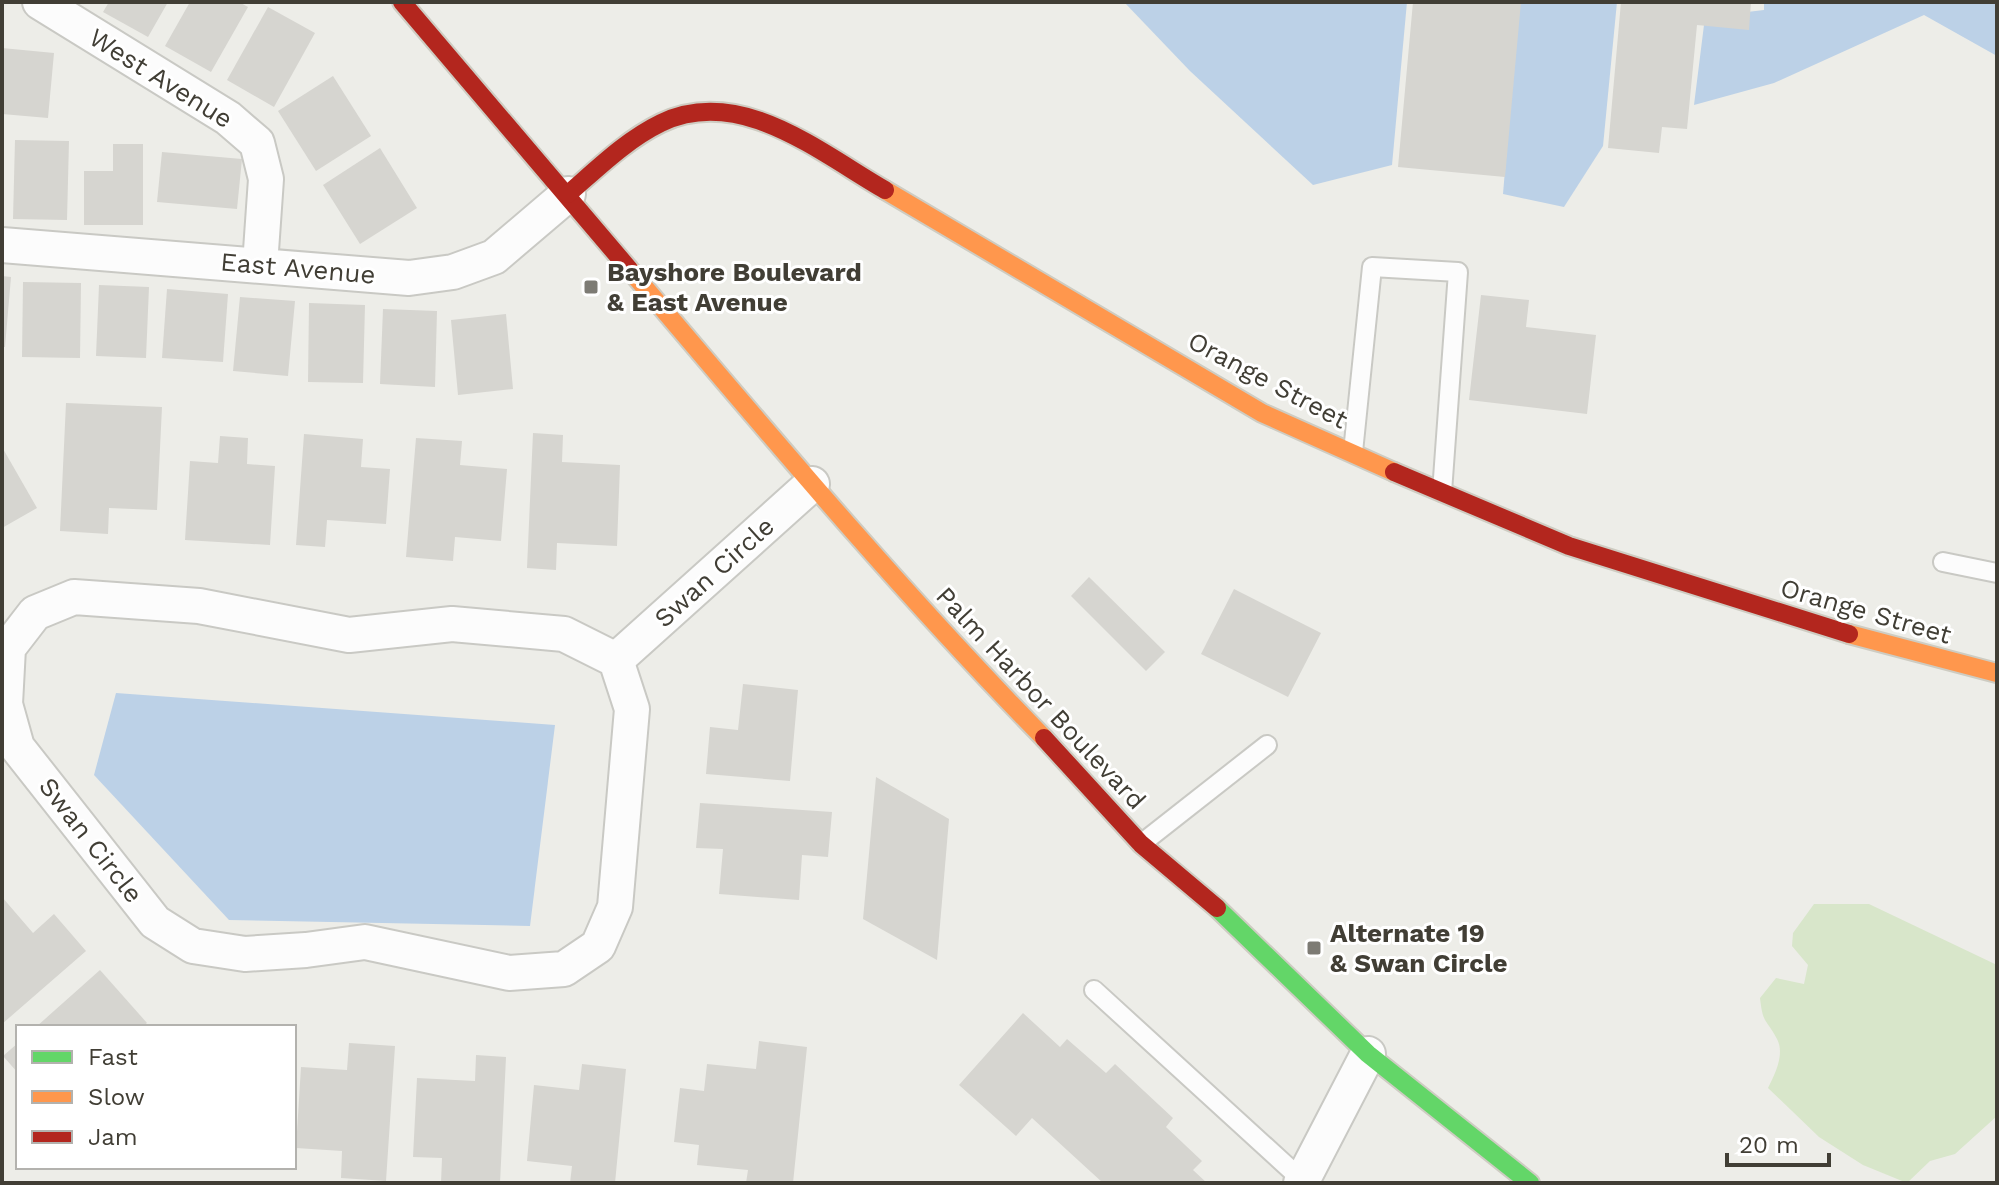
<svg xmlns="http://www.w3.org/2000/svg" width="1999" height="1185" font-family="'Work Sans',sans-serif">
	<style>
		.green { fill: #d8e6ca }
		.water { fill: #bcd1e7 }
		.building { fill: #d6d5d0 }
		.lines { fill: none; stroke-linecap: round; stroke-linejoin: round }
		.lane-casing { stroke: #c9c9c4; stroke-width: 22 }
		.street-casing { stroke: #c9c9c4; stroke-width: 38 }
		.fast-casing { stroke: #ceccc2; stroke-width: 22 }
		.slow-casing { stroke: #ceccc2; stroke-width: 22 }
		.jam-casing { stroke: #ceccc2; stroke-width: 22 }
		.lane { stroke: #fcfcfc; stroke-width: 18 }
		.street { stroke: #fcfcfc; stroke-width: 34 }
		.fast { stroke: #63d668; stroke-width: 18 }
		.slow { stroke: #ff974d; stroke-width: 18 }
		.jam { stroke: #b3261e; stroke-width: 18 }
		.poi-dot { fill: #7d7b74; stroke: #fff; stroke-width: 3 }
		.labels { text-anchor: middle; stroke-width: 6; stroke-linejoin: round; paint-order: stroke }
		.street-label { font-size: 26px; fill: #413e35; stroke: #fff }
		.poi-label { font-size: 26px; font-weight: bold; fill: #413e35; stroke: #fff; text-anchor: start }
	</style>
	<rect width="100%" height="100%" fill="#edede8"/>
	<path class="green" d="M1814,904H1869L1997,965V1116L1955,1154L1930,1161L1907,1183L1863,1165L1819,1137L1768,1088C1775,1074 1785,1054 1777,1039C1766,1018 1763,1025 1760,998L1776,978L1804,984L1808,965L1792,946L1793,933Z"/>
	<g class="water">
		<polygon points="1124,2 1407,2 1392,165 1313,185 1190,71"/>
		<polygon points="1519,2 1617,2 1603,146 1564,207 1503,194"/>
		<polygon points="1764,2 1997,2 1997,56 1924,15 1774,83 1694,105 1705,17 1764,10"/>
		<polygon points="116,693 555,725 530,926 229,920 94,775"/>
	</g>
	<g class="building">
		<polygon points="109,2 168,2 148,37 103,12"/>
		<polygon points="190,2 239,2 248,7 211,72 165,46"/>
		<polygon points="1413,2 1521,2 1505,177 1398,167"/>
		<polygon points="1621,2 1751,2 1749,30 1697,25 1687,129 1662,127 1659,153 1608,148"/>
		<polygon points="268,7 315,33 274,107 227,80"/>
		<polygon points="2,48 54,53 48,118 2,114"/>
		<polygon points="333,76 371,136 316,171 278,111"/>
		<polygon points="15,140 69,141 67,220 13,219"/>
		<polygon points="113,144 143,144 143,225 84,225 84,171 113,171"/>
		<polygon points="380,148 417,208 360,244 323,185"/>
		<polygon points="162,152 242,159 237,209 157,202"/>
		<polygon points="2,276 11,277 5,347 2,347"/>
		<polygon points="23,282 81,283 80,358 22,357"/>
		<polygon points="99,285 149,287 146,358 96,356"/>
		<polygon points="167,289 228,294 223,362 162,358"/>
		<polygon points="1481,295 1529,300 1526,327 1596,335 1587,414 1469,400"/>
		<polygon points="240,297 295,301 288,376 233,371"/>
		<polygon points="309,303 365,305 363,383 308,382"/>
		<polygon points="383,309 437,311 435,387 380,384"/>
		<polygon points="506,314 513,389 458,395 451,320"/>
		<polygon points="66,403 162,407 157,510 109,508 108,534 60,531"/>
		<polygon points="533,433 563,435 562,462 620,465 617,546 557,543 556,570 527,568"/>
		<polygon points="304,434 363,439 361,467 390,469 386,524 327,520 325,547 296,545"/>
		<polygon points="220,436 248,438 247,464 275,466 270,545 185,540 190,461 218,463"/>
		<polygon points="416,438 462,441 460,465 507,469 501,541 455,537 453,561 406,557"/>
		<polygon points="2,447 37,508 2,528"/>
		<polygon points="1089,577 1165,652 1146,671 1071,596"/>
		<polygon points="1234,589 1321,633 1288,697 1201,654"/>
		<polygon points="743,684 798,690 790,781 706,774 710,727 738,730"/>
		<polygon points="876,777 949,819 937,960 863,919"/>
		<polygon points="700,803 832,812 828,857 802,855 799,900 719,894 723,849 696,848"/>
		<polygon points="2,897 33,933 54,914 86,951 2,1024"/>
		<polygon points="100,970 147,1023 142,1027 36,1027"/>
		<polygon points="1023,1013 1060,1047 1067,1039 1106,1073 1115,1064 1173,1118 1166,1127 1202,1161 1193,1170 1207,1183 1103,1183 1032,1118 1016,1136 959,1085"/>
		<polygon points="759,1041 807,1047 793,1183 746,1183 748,1170 697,1165 699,1145 674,1142 680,1088 704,1091 707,1064 756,1069"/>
		<polygon points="18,1043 18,1073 3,1056"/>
		<polygon points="349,1043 395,1046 386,1181 341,1178 342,1151 296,1148 301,1067 347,1070"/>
		<polygon points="476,1055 506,1057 500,1183 441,1183 442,1158 413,1157 417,1078 475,1081"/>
		<polygon points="582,1064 626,1069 615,1183 570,1183 572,1166 527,1161 534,1085 579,1090"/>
	</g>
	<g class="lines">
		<g class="lane-casing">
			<g id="lane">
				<polyline points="1353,452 1372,267 1458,272 1442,492"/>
				<polyline points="1943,562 1997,573"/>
				<polyline points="1141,844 1267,745"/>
				<polyline points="1094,990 1302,1180"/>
			</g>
		</g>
		<g class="street-casing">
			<g id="street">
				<polyline points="40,2 228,118 257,143 266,179 260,265"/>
				<polyline points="2,245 409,278 453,272 494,257 568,194"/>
				<polygon points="74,597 199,606 349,635 452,624 564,634 616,660 632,709 615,907 598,946 564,969 509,973 365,942 306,950 245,954 193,946 155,922 17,747 5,704 8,648 35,613"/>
				<polyline points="616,660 812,484"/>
				<polyline points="1301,1183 1368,1054"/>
			</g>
		</g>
		<g class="fast-casing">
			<polyline id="fast" points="1217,908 1368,1054 1530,1183"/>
		</g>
		<g class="slow-casing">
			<g id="slow">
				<polyline points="885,190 1262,413 1394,472"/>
				<path d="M629,269C764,428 898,589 1044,738"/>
				<polyline points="1849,634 1997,673"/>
			</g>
		</g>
		<g class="jam-casing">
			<g id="jam">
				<polyline points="402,2 629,269"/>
				<path d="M568,194C597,169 626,140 661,123C740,85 819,152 885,190"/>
				<polyline points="1394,472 1569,546 1849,634"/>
				<polyline points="1044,738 1141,844 1217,908"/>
			</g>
		</g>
		<use href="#lane" class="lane"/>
		<use href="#street" class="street"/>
		<use href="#fast" class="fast"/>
		<use href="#slow" class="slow"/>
		<use href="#jam" class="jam"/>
	</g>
	<g class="poi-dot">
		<rect x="583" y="279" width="16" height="16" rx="4"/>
		<rect x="1306" y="940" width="16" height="16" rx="4"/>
	</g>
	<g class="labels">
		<g class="street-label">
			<text transform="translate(161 78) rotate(32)" y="9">West Avenue</text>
			<text transform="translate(298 268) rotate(5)" y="9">East Avenue</text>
			<text transform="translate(1268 380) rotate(28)" y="9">Orange Street</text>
			<text transform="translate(714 572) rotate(-42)" y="9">Swan Circle</text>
			<text transform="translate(1866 611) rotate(16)" y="9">Orange Street</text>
			<text transform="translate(1041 698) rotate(47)" y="9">Palm Harbor Boulevard</text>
			<text transform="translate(91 840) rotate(52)" y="9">Swan Circle</text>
		</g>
		<g class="poi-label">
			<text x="607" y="281">Bayshore Boulevard<tspan x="607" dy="30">&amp; East Avenue</tspan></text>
			<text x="1330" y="942">Alternate 19<tspan x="1330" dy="30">&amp; Swan Circle</tspan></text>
		</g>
	</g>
	<rect width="1999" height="1185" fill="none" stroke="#413e35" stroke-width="8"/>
	<rect x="16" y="1025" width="280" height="144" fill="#ffffff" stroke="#b3b2ae" stroke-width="2"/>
	<rect x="32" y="1051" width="40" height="12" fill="#63d668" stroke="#b3b2ae" stroke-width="2"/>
	<text x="88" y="1065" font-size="24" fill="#413e35">Fast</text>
	<rect x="32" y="1091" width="40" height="12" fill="#ff974d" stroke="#b3b2ae" stroke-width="2"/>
	<text x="88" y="1105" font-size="24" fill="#413e35">Slow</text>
	<rect x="32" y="1131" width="40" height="12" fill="#b3261e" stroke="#b3b2ae" stroke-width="2"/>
	<text x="88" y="1145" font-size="24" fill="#413e35">Jam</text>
	<path d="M1727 1153v12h102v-12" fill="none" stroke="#413e35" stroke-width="4"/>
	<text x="1739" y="1153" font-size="24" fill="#413e35" stroke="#ffffff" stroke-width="6" paint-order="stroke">20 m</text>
</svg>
